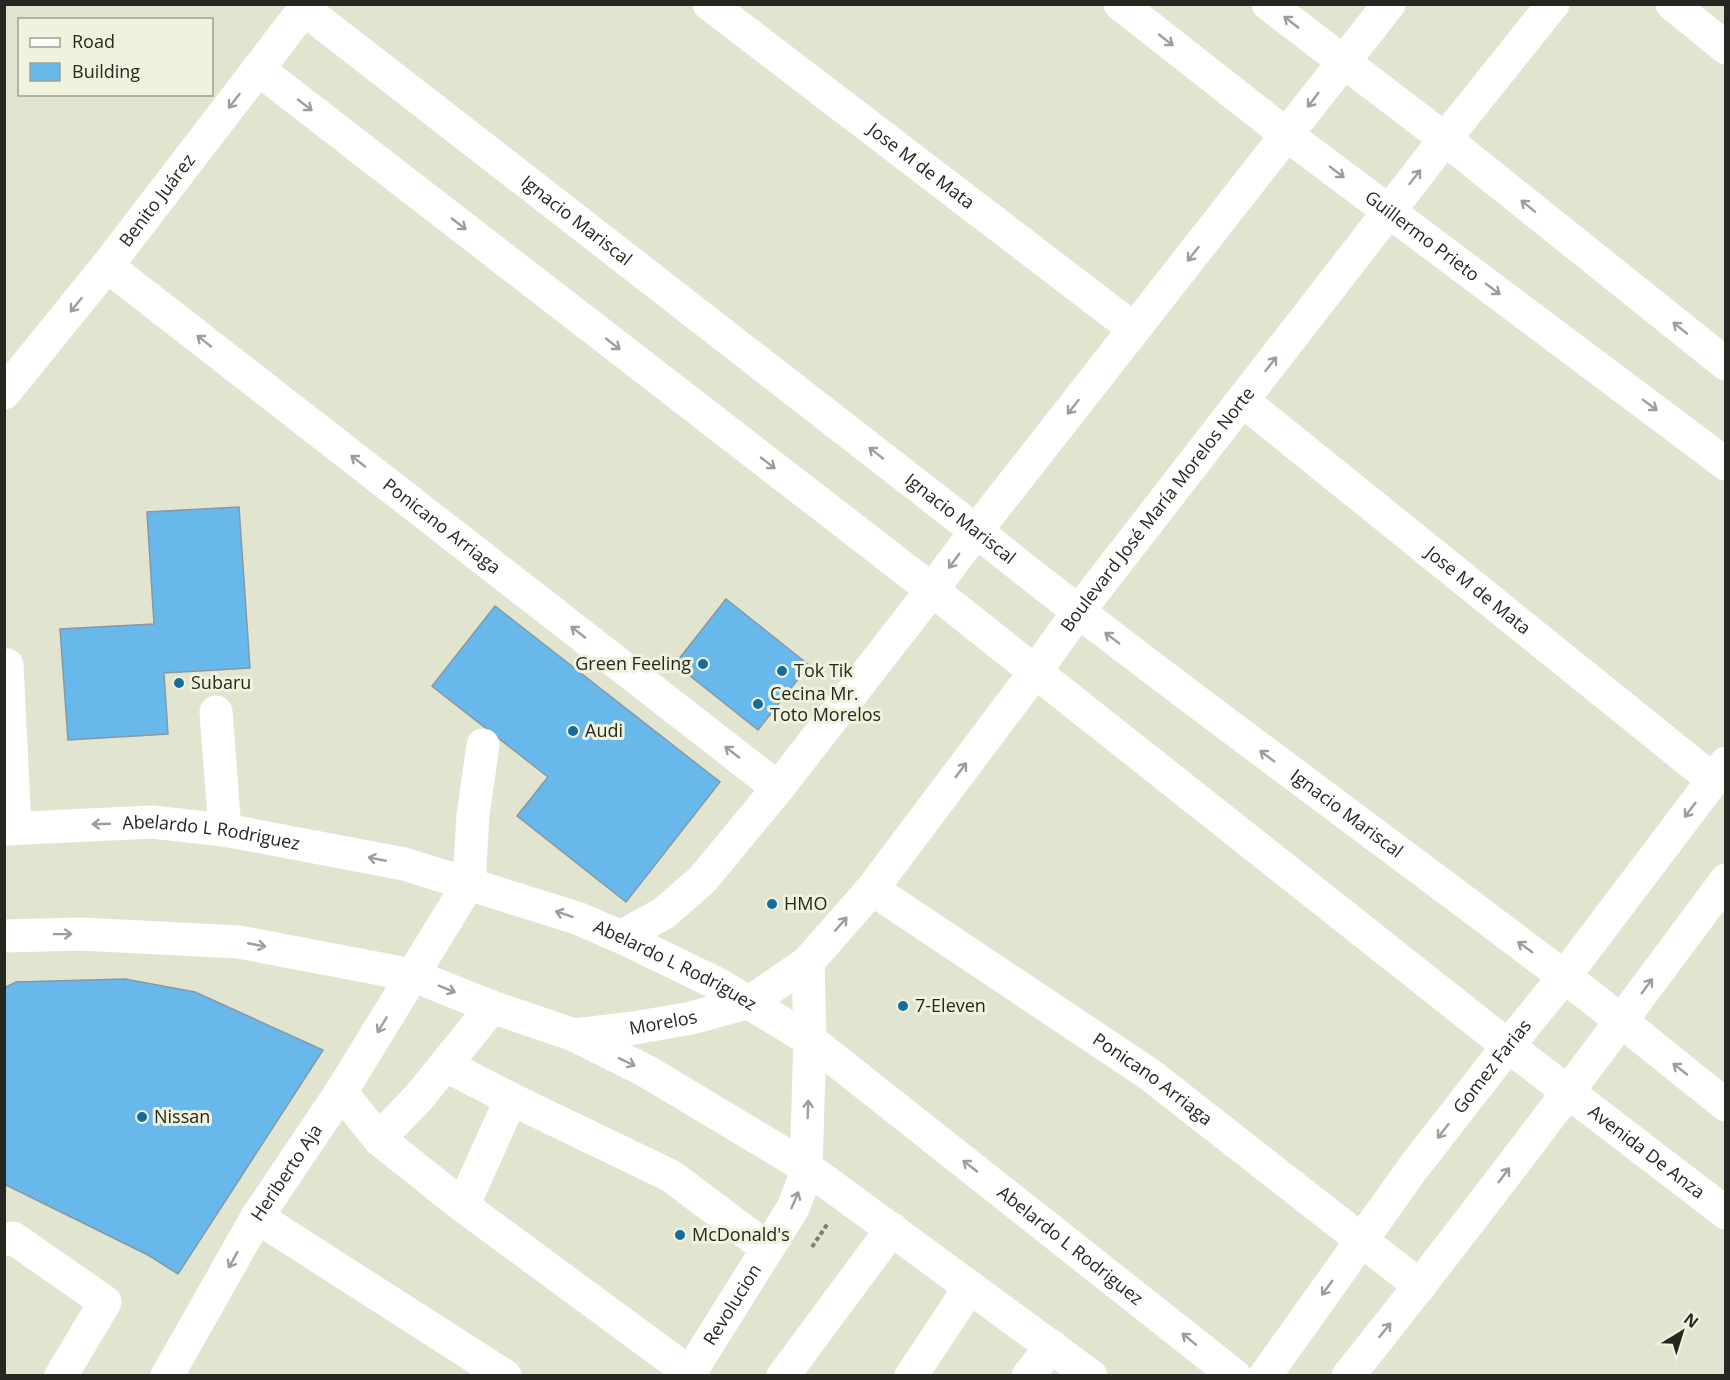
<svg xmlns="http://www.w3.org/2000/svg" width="1730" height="1380" font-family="'Open Sans',sans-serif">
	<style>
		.building { fill: #69b8ec; stroke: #8698a4; stroke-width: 1.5 }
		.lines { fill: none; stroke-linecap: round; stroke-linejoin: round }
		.path { stroke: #7a7d6f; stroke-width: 4; stroke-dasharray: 4.5 3; stroke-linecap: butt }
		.minor { stroke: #fff; stroke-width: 33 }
		.major { stroke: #fff; stroke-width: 33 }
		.oneway { stroke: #9d9e9b }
		.poi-dot { fill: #156d9d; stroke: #eff2dd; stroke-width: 2 }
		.labels { text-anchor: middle; stroke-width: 6; stroke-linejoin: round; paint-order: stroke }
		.street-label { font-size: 18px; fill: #262720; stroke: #eff2dd }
		.poi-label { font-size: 18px; fill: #262720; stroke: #eff2dd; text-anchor: start }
	</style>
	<rect width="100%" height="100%" fill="#e1e5d0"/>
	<g class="building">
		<polygon points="239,507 250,668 164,673 168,734 68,740 60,629 154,624 147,512"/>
		<polygon points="726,599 809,665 758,730 675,664"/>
		<polygon points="495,606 720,782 626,902 517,816 548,777 432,686"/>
		<polygon points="125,979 195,992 323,1050 178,1274 148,1255 4,1184 4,988 16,982"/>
	</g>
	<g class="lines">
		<polyline class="path" points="812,1247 828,1223"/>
		<g class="minor">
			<path id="s1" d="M709,4L1134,329"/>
			<path id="s2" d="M1120,4L1287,135L1726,464"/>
			<polyline points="1268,4 1445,139 1726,364"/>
			<polyline points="1672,4 1726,48"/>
			<path id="s3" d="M304,9L976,531C1168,684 1367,827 1562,975C1618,1017 1671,1062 1726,1105"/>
			<path id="s4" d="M258,69L932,590L1508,1046L1726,1213"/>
			<path id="s5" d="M107,266L778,788"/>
			<path id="s6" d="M4,393L107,266L308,4"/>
			<path id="s7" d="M1243,401L1713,780"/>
			<polyline points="7,665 15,828"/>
			<polyline points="216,712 225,830"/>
			<polyline points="469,883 473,815 483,745"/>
			<path id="s8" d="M872,889L1149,1074L1420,1286"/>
			<polyline points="445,1065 492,1007"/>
			<polyline points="341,1092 379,1139 419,1097 445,1065 511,1099 671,1176 767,1248"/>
			<polyline points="379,1139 463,1206 511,1099"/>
			<polyline points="463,1206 690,1373"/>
			<polyline points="257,1217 505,1376"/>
			<polyline points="4,1240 13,1238 105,1302 61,1376"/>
			<polyline points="783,1376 892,1229"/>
			<polyline points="911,1376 970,1287"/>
			<polyline points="1028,1376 1052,1346"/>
			<path id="s9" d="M1265,1376L1413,1168L1508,1046L1564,977L1726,763"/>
			<path d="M1348,1376C1478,1214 1602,1047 1726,880"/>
		</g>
		<g class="major">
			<path id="s10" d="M4,829L152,822L225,830L404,864L577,918L621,937L718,984L810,1040L1235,1376"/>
			<polyline points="4,936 81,934 239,942 412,975 492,1007 574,1035 646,1071 806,1167 1091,1376"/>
			<polyline points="621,937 664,913 702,880 778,788 932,590 976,531 1389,4"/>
			<path id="s11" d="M574,1035L634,1028L691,1018L750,1002L808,962L872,889L1035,672L1078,612L1445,139L1553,4"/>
			<path id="s12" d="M167,1376L257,1217L341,1092L469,883"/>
			<path id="s13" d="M688,1376L793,1208L802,1185L806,1167L810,1040L808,962"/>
		</g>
	</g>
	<defs><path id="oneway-shaft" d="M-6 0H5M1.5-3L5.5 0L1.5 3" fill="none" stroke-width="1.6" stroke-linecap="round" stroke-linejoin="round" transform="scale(1.5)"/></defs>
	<g class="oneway">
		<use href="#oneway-shaft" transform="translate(1291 22) rotate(-142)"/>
		<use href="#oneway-shaft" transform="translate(1166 40) rotate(38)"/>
		<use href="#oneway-shaft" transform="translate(1313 100) rotate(127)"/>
		<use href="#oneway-shaft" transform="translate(234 101) rotate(128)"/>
		<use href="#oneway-shaft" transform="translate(305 105) rotate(38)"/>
		<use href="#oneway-shaft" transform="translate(1337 172) rotate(37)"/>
		<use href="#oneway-shaft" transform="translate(1415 177) rotate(-52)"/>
		<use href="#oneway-shaft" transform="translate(1528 206) rotate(-141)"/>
		<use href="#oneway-shaft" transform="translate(459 224) rotate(38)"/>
		<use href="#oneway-shaft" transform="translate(1193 254) rotate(128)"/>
		<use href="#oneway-shaft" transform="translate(1493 289) rotate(37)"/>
		<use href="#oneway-shaft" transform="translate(76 305) rotate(129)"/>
		<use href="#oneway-shaft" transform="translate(1680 328) rotate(-141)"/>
		<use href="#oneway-shaft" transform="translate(204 341) rotate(-142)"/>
		<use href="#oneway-shaft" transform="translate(613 344) rotate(38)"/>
		<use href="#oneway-shaft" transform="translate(1271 364) rotate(-52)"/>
		<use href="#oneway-shaft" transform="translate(1650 405) rotate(37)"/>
		<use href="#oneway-shaft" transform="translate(1073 407) rotate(128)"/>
		<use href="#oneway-shaft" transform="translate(876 453) rotate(-142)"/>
		<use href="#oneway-shaft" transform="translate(358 461) rotate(-142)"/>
		<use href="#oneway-shaft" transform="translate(768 463) rotate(38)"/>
		<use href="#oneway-shaft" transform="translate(954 561) rotate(126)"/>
		<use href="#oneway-shaft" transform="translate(578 632) rotate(-142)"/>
		<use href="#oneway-shaft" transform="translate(1112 638) rotate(-143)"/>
		<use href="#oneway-shaft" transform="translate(732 752) rotate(-142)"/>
		<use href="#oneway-shaft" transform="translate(1267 756) rotate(-143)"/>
		<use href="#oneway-shaft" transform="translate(961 770) rotate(-53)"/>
		<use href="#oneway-shaft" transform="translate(1690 810) rotate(127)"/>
		<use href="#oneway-shaft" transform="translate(101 824) rotate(178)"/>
		<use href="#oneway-shaft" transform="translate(377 859) rotate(-169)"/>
		<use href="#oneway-shaft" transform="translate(564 914) rotate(-162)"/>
		<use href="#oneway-shaft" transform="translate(841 924) rotate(-49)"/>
		<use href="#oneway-shaft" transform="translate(63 934) rotate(-1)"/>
		<use href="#oneway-shaft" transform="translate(257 945) rotate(11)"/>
		<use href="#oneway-shaft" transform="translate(1525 947) rotate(-144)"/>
		<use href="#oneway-shaft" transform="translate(1647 986) rotate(-54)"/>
		<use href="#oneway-shaft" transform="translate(447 989) rotate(22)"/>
		<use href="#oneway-shaft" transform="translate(382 1025) rotate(121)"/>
		<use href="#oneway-shaft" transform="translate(627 1062) rotate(26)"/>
		<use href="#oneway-shaft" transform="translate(1680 1069) rotate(-142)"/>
		<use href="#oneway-shaft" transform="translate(808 1109) rotate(-88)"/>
		<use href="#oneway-shaft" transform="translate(1443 1131) rotate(128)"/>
		<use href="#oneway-shaft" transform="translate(970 1166) rotate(-142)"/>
		<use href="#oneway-shaft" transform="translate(1504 1175) rotate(-53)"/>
		<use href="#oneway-shaft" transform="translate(795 1200) rotate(-67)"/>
		<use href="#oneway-shaft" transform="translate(233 1260) rotate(119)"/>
		<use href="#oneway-shaft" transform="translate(1327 1288) rotate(126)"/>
		<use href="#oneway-shaft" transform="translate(1385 1330) rotate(-51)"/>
		<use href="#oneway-shaft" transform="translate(1189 1339) rotate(-141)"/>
	</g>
	<g class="poi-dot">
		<circle cx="703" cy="664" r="6"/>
		<circle cx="782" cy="671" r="6"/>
		<circle cx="179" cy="683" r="6"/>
		<circle cx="758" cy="704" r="6"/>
		<circle cx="573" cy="731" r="6"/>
		<circle cx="772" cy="904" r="6"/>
		<circle cx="903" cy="1006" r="6"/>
		<circle cx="142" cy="1117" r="6"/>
		<circle cx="680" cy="1235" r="6"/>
	</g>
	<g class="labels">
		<g class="street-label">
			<text dy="6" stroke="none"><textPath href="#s1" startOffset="267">Jose M de Mata</textPath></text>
			<text dy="6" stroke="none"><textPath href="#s6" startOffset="246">Benito Juárez</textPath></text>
			<text dy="6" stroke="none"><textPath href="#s3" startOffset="345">Ignacio Mariscal</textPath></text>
			<text dy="6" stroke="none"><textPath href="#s2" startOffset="381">Guillermo Prieto</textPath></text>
			<text dy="6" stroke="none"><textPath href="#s11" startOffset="822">Boulevard José María Morelos Norte</textPath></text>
			<text dy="6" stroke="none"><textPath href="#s3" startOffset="831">Ignacio Mariscal</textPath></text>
			<text dy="6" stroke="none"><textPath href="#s5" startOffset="424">Ponicano Arriaga</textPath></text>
			<text dy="6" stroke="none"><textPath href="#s7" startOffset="302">Jose M de Mata</textPath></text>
			<text dy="6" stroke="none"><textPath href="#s3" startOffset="1317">Ignacio Mariscal</textPath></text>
			<text dy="6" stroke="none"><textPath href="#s10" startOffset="208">Abelardo L Rodriguez</textPath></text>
			<text dy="6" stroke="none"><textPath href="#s10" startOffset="694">Abelardo L Rodriguez</textPath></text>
			<text dy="6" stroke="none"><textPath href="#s11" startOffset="90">Morelos</textPath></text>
			<text dy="6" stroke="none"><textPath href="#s9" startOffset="384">Gomez Farias</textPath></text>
			<text dy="6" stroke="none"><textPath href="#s8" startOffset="339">Ponicano Arriaga</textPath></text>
			<text dy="6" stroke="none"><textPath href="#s4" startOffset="1761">Avenida De Anza</textPath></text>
			<text dy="6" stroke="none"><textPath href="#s12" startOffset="236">Heriberto Aja</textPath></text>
			<text dy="6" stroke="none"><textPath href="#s10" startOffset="1180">Abelardo L Rodriguez</textPath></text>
			<text dy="6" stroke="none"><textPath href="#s13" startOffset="84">Revolucion</textPath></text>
		</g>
		<g class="poi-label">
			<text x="691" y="670" text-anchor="end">Green Feeling</text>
			<text x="794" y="677">Tok Tik</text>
			<text x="191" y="689">Subaru</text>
			<text x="770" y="700">Cecina Mr.<tspan x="770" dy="21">Toto Morelos</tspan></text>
			<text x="585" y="737">Audi</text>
			<text x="784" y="910">HMO</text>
			<text x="915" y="1012">7-Eleven</text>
			<text x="154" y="1123">Nissan</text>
			<text x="692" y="1241">McDonald's</text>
		</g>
	</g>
	<rect width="1730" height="1380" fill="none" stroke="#262720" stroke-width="12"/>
	<rect x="18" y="18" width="195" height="78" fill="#eff2dd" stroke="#9fa191" stroke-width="1.5"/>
	<rect x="30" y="38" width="30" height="9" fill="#ffffff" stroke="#9fa191" stroke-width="1.5"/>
	<text x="72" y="48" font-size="18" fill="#262720">Road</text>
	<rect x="30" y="63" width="30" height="18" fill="#69b8ec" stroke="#9fa191" stroke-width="1.5"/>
	<text x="72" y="78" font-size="18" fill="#262720">Building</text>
	<g transform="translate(1682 1332) rotate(38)" stroke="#eff2dd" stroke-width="4.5" paint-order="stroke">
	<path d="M0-4.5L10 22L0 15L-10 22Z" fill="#262720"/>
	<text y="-9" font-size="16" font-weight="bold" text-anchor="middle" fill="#262720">N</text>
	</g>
</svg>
